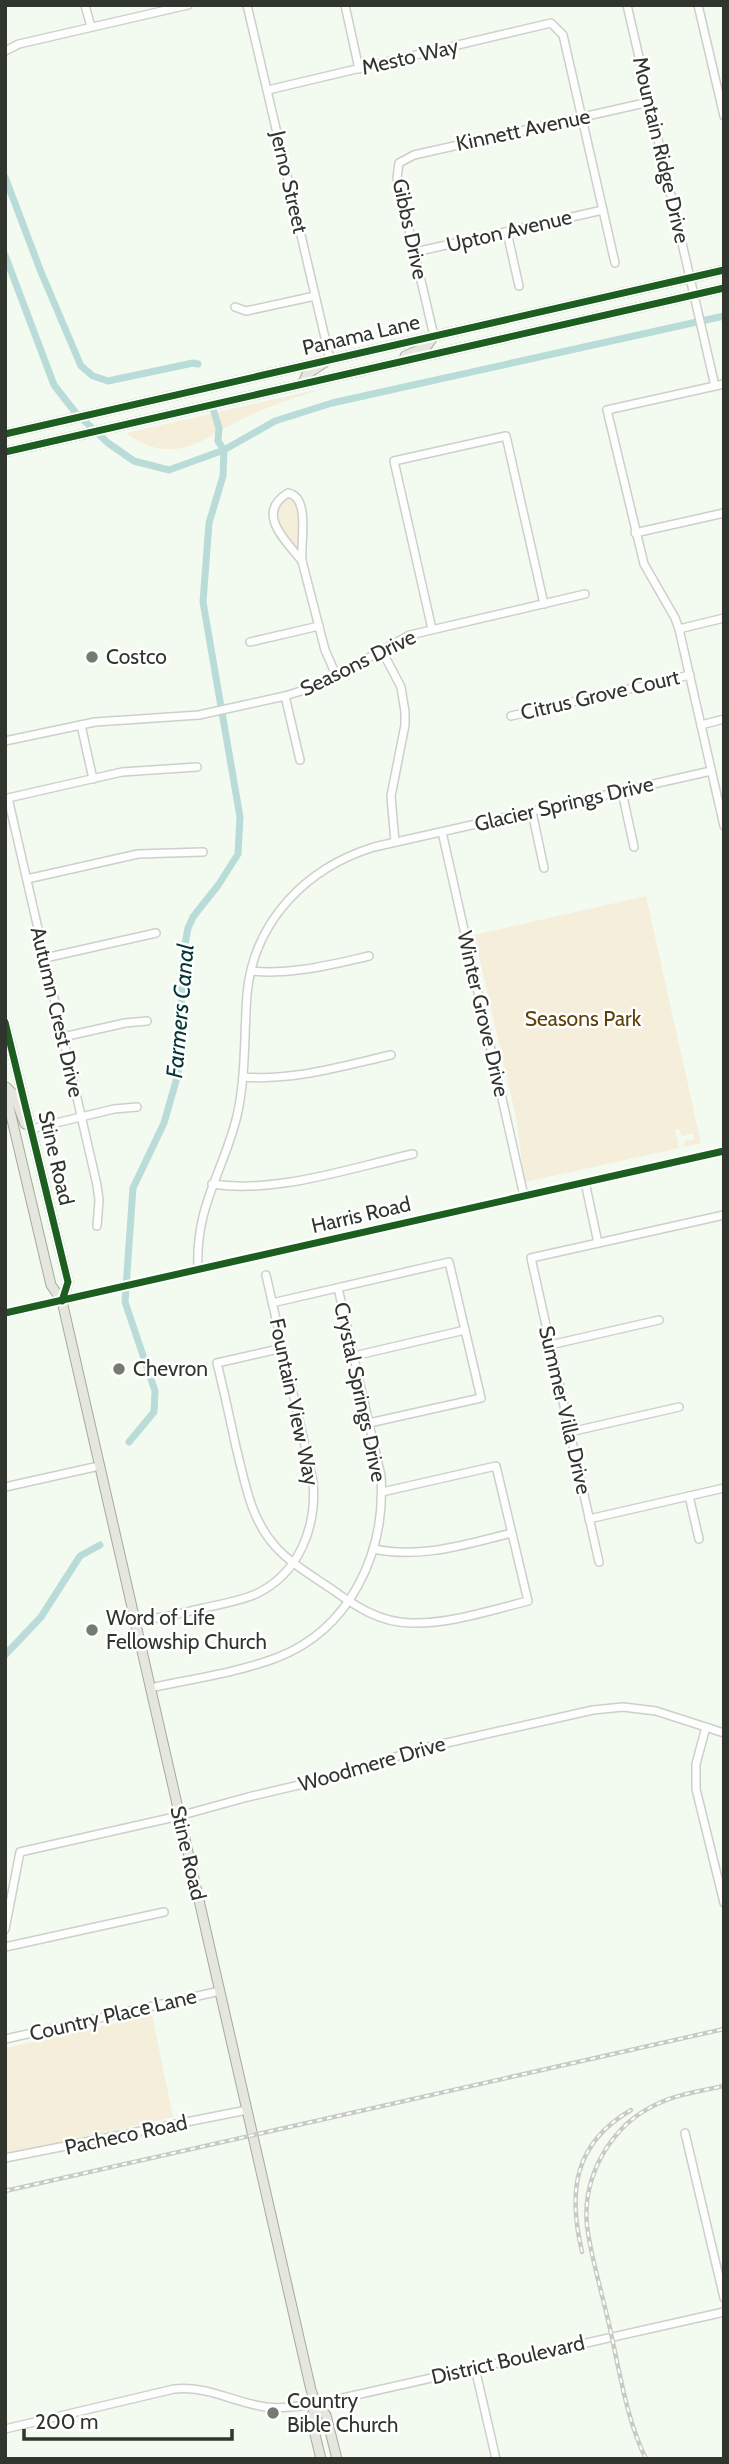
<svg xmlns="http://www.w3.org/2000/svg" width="729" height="2464" font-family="Cabin,sans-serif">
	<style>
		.green { fill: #f4eedb }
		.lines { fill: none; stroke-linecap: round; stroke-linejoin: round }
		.canal { stroke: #badcd8; stroke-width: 7 }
		.minor-casing { stroke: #cbd1c8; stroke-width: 10 }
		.major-casing { stroke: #a7aa9a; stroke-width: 11 }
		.minor { stroke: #fdfefd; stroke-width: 7 }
		.major { stroke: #e5e6dd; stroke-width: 9 }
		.rail-casing { stroke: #c8cac6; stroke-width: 4.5 }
		.rail { stroke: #fff; stroke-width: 2; stroke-dasharray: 5; stroke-linecap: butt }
		.cycleway-casing { stroke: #fff; stroke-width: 11 }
		.cycleway { stroke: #1b5e20; stroke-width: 7 }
		.poi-dot { fill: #747b71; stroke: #fff; stroke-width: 2.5 }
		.labels { text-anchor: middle; stroke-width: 5; stroke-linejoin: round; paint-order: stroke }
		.street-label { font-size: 21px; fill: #30362d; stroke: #fff }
		.poi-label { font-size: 21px; fill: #30362d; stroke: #fff; text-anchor: start }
		.park-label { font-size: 21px; fill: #5e410a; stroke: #fff }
		.water-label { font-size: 23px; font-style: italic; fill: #063434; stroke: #fff }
	</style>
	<rect width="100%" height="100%" fill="#f3fbf0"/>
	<g class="green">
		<path d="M337,385C304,394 272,405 240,420C220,430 199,446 176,449C157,451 141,444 126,433Z"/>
		<polygon points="288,493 299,499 302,561 275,526 277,505"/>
		<polygon points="646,896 701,1143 684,1147 685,1141 694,1139 693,1134 682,1136 679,1129 675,1130 679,1148 525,1182 516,1117 474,935"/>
		<polygon points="152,2015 173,2117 20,2152 5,2152 5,2048"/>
	</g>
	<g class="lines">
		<g class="canal">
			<polyline points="5,177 41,272 81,366 93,376 108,381 193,363 198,364"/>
			<polyline points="5,255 54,385 75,412 108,443 134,461 169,470 224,450 275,421 332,403 724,316"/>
			<polyline points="129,1442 154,1412 155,1391 125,1302 133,1188 164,1123 178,1074 184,950 188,928 193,917 219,884 238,854 240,817 203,602 209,523 223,476 224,450 218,441 219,428 214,412"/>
			<polyline points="5,1655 41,1617 80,1556 100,1545"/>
		</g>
		<g class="minor-casing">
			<g id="minor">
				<polyline points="85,5 91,27"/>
				<polyline points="247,5 330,359"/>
				<polyline points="345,5 359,69"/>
				<polyline points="627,5 715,386"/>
				<polyline points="698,5 724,116"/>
				<polyline points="5,51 19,44 188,5"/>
				<polyline points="268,90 551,23 563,35 615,263"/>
				<polyline points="507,232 519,286"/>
				<polyline points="415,252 603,210"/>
				<polyline points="235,307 246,311 315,296"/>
				<polyline points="434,336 397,178 399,163 414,155 649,102"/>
				<polyline points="724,384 607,410 644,564 675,618 679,629 724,826"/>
				<path d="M288,493C311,497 300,544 302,561C287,542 254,513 288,493Z"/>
				<polyline points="635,533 724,513"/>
				<polyline points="302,561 325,650 336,675"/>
				<polyline points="432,629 394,461 506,436 544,604"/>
				<polyline points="679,629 724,618"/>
				<polyline points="250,642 319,626"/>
				<polyline points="381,649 401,687 405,712 405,725 391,796 395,842"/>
				<polyline points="285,696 300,760"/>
				<polyline points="511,716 690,675"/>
				<polyline points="81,725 93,779"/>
				<polyline points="701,725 724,719"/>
				<polyline points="5,741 95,722 199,715 285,696 317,686 410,635 585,594"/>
				<polyline points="622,792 634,847"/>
				<polyline points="532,812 544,868"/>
				<polyline points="442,832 524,1196"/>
				<polyline points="27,879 138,854 203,852"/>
				<polyline points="45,958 156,933"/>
				<path d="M251,971C292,975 329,965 369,956"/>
				<polyline points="63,1037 125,1023 147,1021"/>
				<path d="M243,1077C294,1081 342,1066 391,1055"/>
				<polyline points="31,1129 114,1109 137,1107"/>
				<polyline points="585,1182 598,1243"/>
				<path d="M212,1184C276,1194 350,1168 413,1154"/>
				<polyline points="97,1226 99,1200 97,1185 8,798 122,772 197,767"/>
				<path d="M198,1269C195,1206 223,1173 237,1116C246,1076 244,1035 247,994C254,921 306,868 374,847L711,771"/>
				<polyline points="272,1303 449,1262 481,1398 369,1423"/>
				<polyline points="5,1313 724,1151"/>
				<polyline points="550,1345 659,1320"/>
				<path d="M283,1348L217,1363C224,1391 230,1419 236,1447C245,1482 250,1518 275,1546C290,1563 311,1575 330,1588C355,1606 380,1623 412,1623C450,1624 491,1610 528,1601L496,1466L382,1492"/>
				<polyline points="354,1356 465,1330"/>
				<polyline points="570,1432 679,1407"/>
				<polyline points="5,1487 99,1466"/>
				<polyline points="689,1496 699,1539"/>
				<polyline points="589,1519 724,1488"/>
				<path d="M374,1549C422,1559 466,1544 512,1533"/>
				<polyline points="599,1562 531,1258 724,1215"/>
				<path d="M135,1621C158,1619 181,1613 204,1608C221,1604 240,1601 256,1594C300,1573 317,1526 313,1481L266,1275"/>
				<path d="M150,1688C191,1679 236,1673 276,1658C350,1630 386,1553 381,1476L338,1288"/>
				<polyline points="706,1727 696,1764 696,1789 724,1903"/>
				<polyline points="5,1929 20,1852 179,1816 248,1797 333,1777 420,1749 593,1710 623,1707 656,1711 724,1733"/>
				<polyline points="5,1947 164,1912"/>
				<polyline points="5,2039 220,1991"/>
				<polyline points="685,2133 724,2298"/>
				<polyline points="5,2158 247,2110"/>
				<polyline points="475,2368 496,2459"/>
				<path d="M5,2429L174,2389C208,2386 228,2400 260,2406C279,2410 298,2406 316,2404L724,2312"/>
			</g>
		</g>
		<g class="major-casing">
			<g id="major">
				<polyline points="405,356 426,347 434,336"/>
				<polyline points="303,383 307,374 324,363"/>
				<polyline points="5,434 724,270"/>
				<polyline points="5,452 724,288"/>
				<polyline points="5,1022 68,1282 62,1301"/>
				<polyline points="6,1087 14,1095 25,1124"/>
				<polyline points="5,1090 51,1285 62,1301 311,2390 316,2404 326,2415 337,2459"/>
				<polyline points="316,2404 311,2418 321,2459"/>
			</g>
		</g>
		<use href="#minor" class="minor"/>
		<use href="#major" class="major"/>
		<g class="rail-casing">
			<g id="rail">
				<polyline points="5,2191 724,2029"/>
				<path d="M582,2252C568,2192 573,2144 631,2110"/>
				<path d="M646,2459C625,2416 619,2366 608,2320C601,2289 591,2257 587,2226C582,2176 611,2125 657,2104C678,2094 701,2091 724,2086"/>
			</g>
		</g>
		<use href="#rail" class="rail"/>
		<g class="cycleway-casing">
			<g id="cycleway">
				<polyline points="5,434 724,270"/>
				<polyline points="5,452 724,288"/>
				<polyline points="5,1022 68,1282 62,1301"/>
				<polyline points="5,1313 724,1151"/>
			</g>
		</g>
		<use href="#cycleway" class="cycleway"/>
	</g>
	<g class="poi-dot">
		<circle cx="92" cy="657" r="7"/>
		<circle cx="119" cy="1369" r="7"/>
		<circle cx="92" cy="1630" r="7"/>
		<circle cx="273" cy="2413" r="7"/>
	</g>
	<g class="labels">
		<g class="street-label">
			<text transform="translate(410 57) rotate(-13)" y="7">Mesto Way</text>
			<text transform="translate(523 130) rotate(-12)" y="7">Kinnett Avenue</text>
			<text transform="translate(661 150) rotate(77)" y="7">Mountain Ridge Drive</text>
			<text transform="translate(289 182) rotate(77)" y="7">Jerno Street</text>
			<text transform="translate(410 229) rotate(78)" y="7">Gibbs Drive</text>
			<text transform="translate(509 231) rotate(-13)" y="7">Upton Avenue</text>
			<text transform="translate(361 335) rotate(-13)" y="7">Panama Lane</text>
			<text transform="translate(358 663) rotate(-26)" y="7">Seasons Drive</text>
			<text transform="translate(600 695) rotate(-13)" y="7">Citrus Grove Court</text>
			<text transform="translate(564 804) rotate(-13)" y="7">Glacier Springs Drive</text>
			<text transform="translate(57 1012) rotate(77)" y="7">Autumn Crest Drive</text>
			<text transform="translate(483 1014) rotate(77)" y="7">Winter Grove Drive</text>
			<text transform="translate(56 1158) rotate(77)" y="7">Stine Road</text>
			<text transform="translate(361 1215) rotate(-13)" y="7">Harris Road</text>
			<text transform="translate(360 1392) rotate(78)" y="7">Crystal Springs Drive</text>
			<text transform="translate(294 1402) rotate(78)" y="7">Fountain View Way</text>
			<text transform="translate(565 1410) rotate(77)" y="7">Summer Villa Drive</text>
			<text transform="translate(372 1764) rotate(-16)" y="7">Woodmere Drive</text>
			<text transform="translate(188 1853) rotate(77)" y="7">Stine Road</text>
			<text transform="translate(113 2015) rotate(-13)" y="7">Country Place Lane</text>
			<text transform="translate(126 2135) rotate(-12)" y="7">Pacheco Road</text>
			<text transform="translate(508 2360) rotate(-13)" y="7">District Boulevard</text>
		</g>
		<g class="poi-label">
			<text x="106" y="664">Costco</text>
			<text x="133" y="1376">Chevron</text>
			<text x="106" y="1625">Word of Life<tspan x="106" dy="24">Fellowship Church</tspan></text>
			<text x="287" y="2408">Country<tspan x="287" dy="24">Bible Church</tspan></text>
		</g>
		<g class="park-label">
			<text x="583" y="1026">Seasons Park</text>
		</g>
		<g class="water-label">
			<text transform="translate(180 1011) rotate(-85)" y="8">Farmers Canal</text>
		</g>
	</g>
	<rect width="729" height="2464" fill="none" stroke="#30362d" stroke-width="14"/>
	<path d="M24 2429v10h208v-10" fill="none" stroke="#30362d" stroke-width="3.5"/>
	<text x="35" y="2429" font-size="21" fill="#30362d" stroke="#ffffff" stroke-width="5" paint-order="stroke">200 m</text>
</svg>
